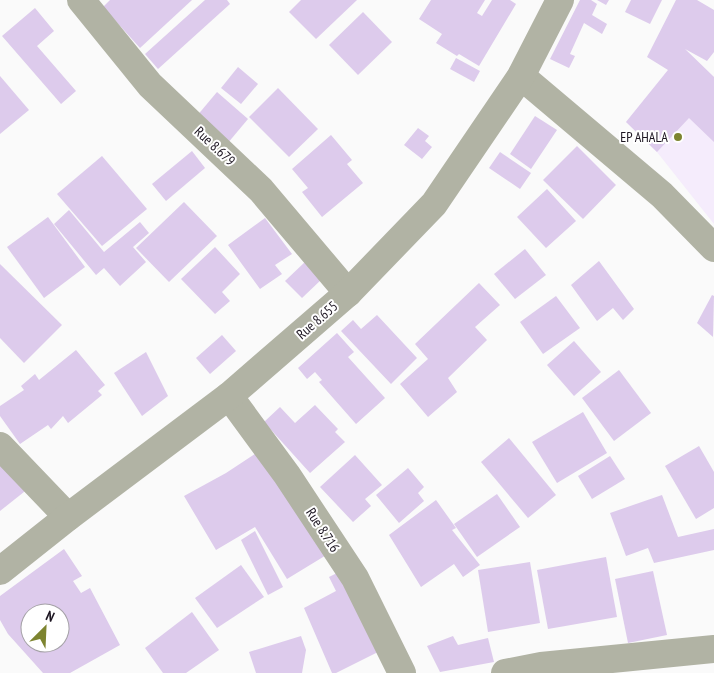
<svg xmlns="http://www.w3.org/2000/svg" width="714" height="673" font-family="'PT Sans Narrow',sans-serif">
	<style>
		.built { fill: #f5ecfc }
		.building { fill: #ddcbec; fill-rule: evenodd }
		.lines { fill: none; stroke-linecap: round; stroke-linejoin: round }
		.minor { stroke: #b1b3a4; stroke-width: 28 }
		.poi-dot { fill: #7d8430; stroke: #fff; stroke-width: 2 }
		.labels { text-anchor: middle; stroke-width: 4; stroke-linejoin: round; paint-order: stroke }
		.poi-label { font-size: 14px; fill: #1c1521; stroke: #fff; text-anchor: end }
		.street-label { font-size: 14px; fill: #1c1521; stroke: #fff }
	</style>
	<rect width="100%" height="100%" fill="#fafafa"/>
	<polygon class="built" points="685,49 714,77 714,224 657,152 626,122"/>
	<g class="building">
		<polygon points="110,0 192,0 140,48 103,7"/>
		<polygon points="205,0 227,0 230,4 158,69 145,54"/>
		<polygon points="301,0 357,0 316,39 289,12"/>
		<polygon points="431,0 485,0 477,13 482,16 492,0 510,0 516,4 479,66 459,54 457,56 436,43 442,34 419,19"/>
		<polygon points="580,0 591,0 597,4 592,15 607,24 602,34 584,23 570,54 575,56 569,68 550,59"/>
		<polygon points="597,0 609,0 606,5"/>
		<polygon points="631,0 662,0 650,24 625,12"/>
		<polygon points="676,0 697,0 714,10 714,52 707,61 685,49 714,77 714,142 689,118 657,152 626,122 668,70 647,57"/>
		<polygon points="35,8 54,31 37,46 76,91 61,104 2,36"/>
		<polygon points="363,12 392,42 358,75 329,45"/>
		<polygon points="456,58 480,71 474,82 450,69"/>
		<polygon points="238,67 258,84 241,104 221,88"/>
		<polygon points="0,76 29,110 0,134"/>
		<polygon points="278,88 318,129 289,157 249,117"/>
		<polygon points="217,92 248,119 227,144 196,117"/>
		<polygon points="535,116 557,130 531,169 510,154"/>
		<polygon points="418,128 429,136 425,141 432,147 422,159 404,145"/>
		<polygon points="331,135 352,160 347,164 363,183 322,217 302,192 308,188 292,169"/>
		<polygon points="577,146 616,185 583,219 543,180"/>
		<polygon points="192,151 205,168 166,201 152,184"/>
		<polygon points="500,152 531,173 520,189 489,168"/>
		<polygon points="102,156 147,209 102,246 57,194"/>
		<polygon points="547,189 576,221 546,248 517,217"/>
		<polygon points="184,202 217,236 169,282 136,248"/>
		<polygon points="69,210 104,252 140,222 149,233 133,247 146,262 120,286 104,268 96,275 54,224"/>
		<polygon points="48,217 85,267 44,298 7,247"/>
		<polygon points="265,218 292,254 275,265 282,274 260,289 228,245"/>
		<polygon points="215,247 240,274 222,292 230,301 215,314 181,279"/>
		<polygon points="525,249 546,275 515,299 494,274"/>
		<polygon points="306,261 323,278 302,298 285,281"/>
		<polygon points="599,261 634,309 623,320 613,308 597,321 571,285"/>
		<polygon points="0,264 62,325 24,363 0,338"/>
		<polygon points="479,283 500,305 475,327 487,340 448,378 457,392 428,417 400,384 428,359 415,344"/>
		<polygon points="712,295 714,296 713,337 697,323"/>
		<polygon points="556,296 580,328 543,354 520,322"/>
		<polygon points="377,315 417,358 391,384 341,331 353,320 361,329"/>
		<polygon points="337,333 354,352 348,357 385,398 356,424 319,382 322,380 315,372 307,379 298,368"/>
		<polygon points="222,335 236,351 210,374 196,358"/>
		<polygon points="574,341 601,372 574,396 547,365"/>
		<polygon points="76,350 105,385 98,391 102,395 68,423 63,416 51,429 48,425 20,444 0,416 0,406 24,390 21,386 35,374 39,380"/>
		<polygon points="146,352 168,396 142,416 114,373"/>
		<polygon points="619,370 651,413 614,441 582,398"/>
		<polygon points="315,405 338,429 335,432 345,442 310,473 264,422 280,407 295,423"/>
		<polygon points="583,412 607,453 557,483 532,442"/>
		<polygon points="509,438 556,495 528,518 481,462"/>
		<polygon points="699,446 714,472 714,508 696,519 665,466"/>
		<polygon points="264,448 328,554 287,579 255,527 216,550 184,496 226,473"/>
		<polygon points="0,451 29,488 0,511"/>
		<polygon points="355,455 382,485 365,499 371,506 353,522 320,487"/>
		<polygon points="610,456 625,479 592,499 578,476"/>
		<polygon points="408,468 424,487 418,493 424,501 399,523 376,495"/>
		<polygon points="497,494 520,527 477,557 454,524"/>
		<polygon points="662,495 678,537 714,529 714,550 654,563 648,548 626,556 610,513"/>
		<polygon points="436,500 456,528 452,530 480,565 463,577 454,564 421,587 389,535"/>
		<polygon points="255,531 283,587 268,595 241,540"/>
		<path d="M64,549L82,576L73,581L81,593L90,588L120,645L70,673H43L8,634L0,620V596ZM30,613H60V643H30Z"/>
		<polygon points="606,557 617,617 548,629 537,570"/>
		<polygon points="530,562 540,623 488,632 478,570"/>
		<polygon points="241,565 264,597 217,628 195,598"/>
		<polygon points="345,569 380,651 336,673 332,673 304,608 336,591 329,577"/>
		<polygon points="653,571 667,635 628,643 615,579"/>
		<polygon points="192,612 219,650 186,673 163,673 145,648"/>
		<polygon points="301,636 306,650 302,673 256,673 249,652"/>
		<polygon points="453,636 458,645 488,638 494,662 440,672 427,646"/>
	</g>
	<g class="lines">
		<g class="minor">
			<polyline points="81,0 150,85 261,190 348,293"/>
			<polyline points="521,76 662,195 714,248"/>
			<polyline points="229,396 287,475 355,578 402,673"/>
			<polyline points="0,446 68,517"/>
			<polyline points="0,571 68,517 229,396 348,293 434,204 521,76 560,0"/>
			<polyline points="505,673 541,666 714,649"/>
		</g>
	</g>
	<circle class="poi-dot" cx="678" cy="137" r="5"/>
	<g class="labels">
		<g class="poi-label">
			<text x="668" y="142">EP AHALA</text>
		</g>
		<g class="street-label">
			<text transform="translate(215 146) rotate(43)" y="5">Rue 8.679</text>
			<text transform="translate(317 320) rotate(-41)" y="5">Rue 8.655</text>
			<text transform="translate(323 530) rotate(57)" y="5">Rue 8.716</text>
		</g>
	</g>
	<g transform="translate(45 628) rotate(24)"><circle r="24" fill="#ffffff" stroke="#a4a1a6"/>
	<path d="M0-4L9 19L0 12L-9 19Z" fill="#7d8430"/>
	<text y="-8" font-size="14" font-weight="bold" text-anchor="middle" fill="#1c1521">N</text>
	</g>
</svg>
